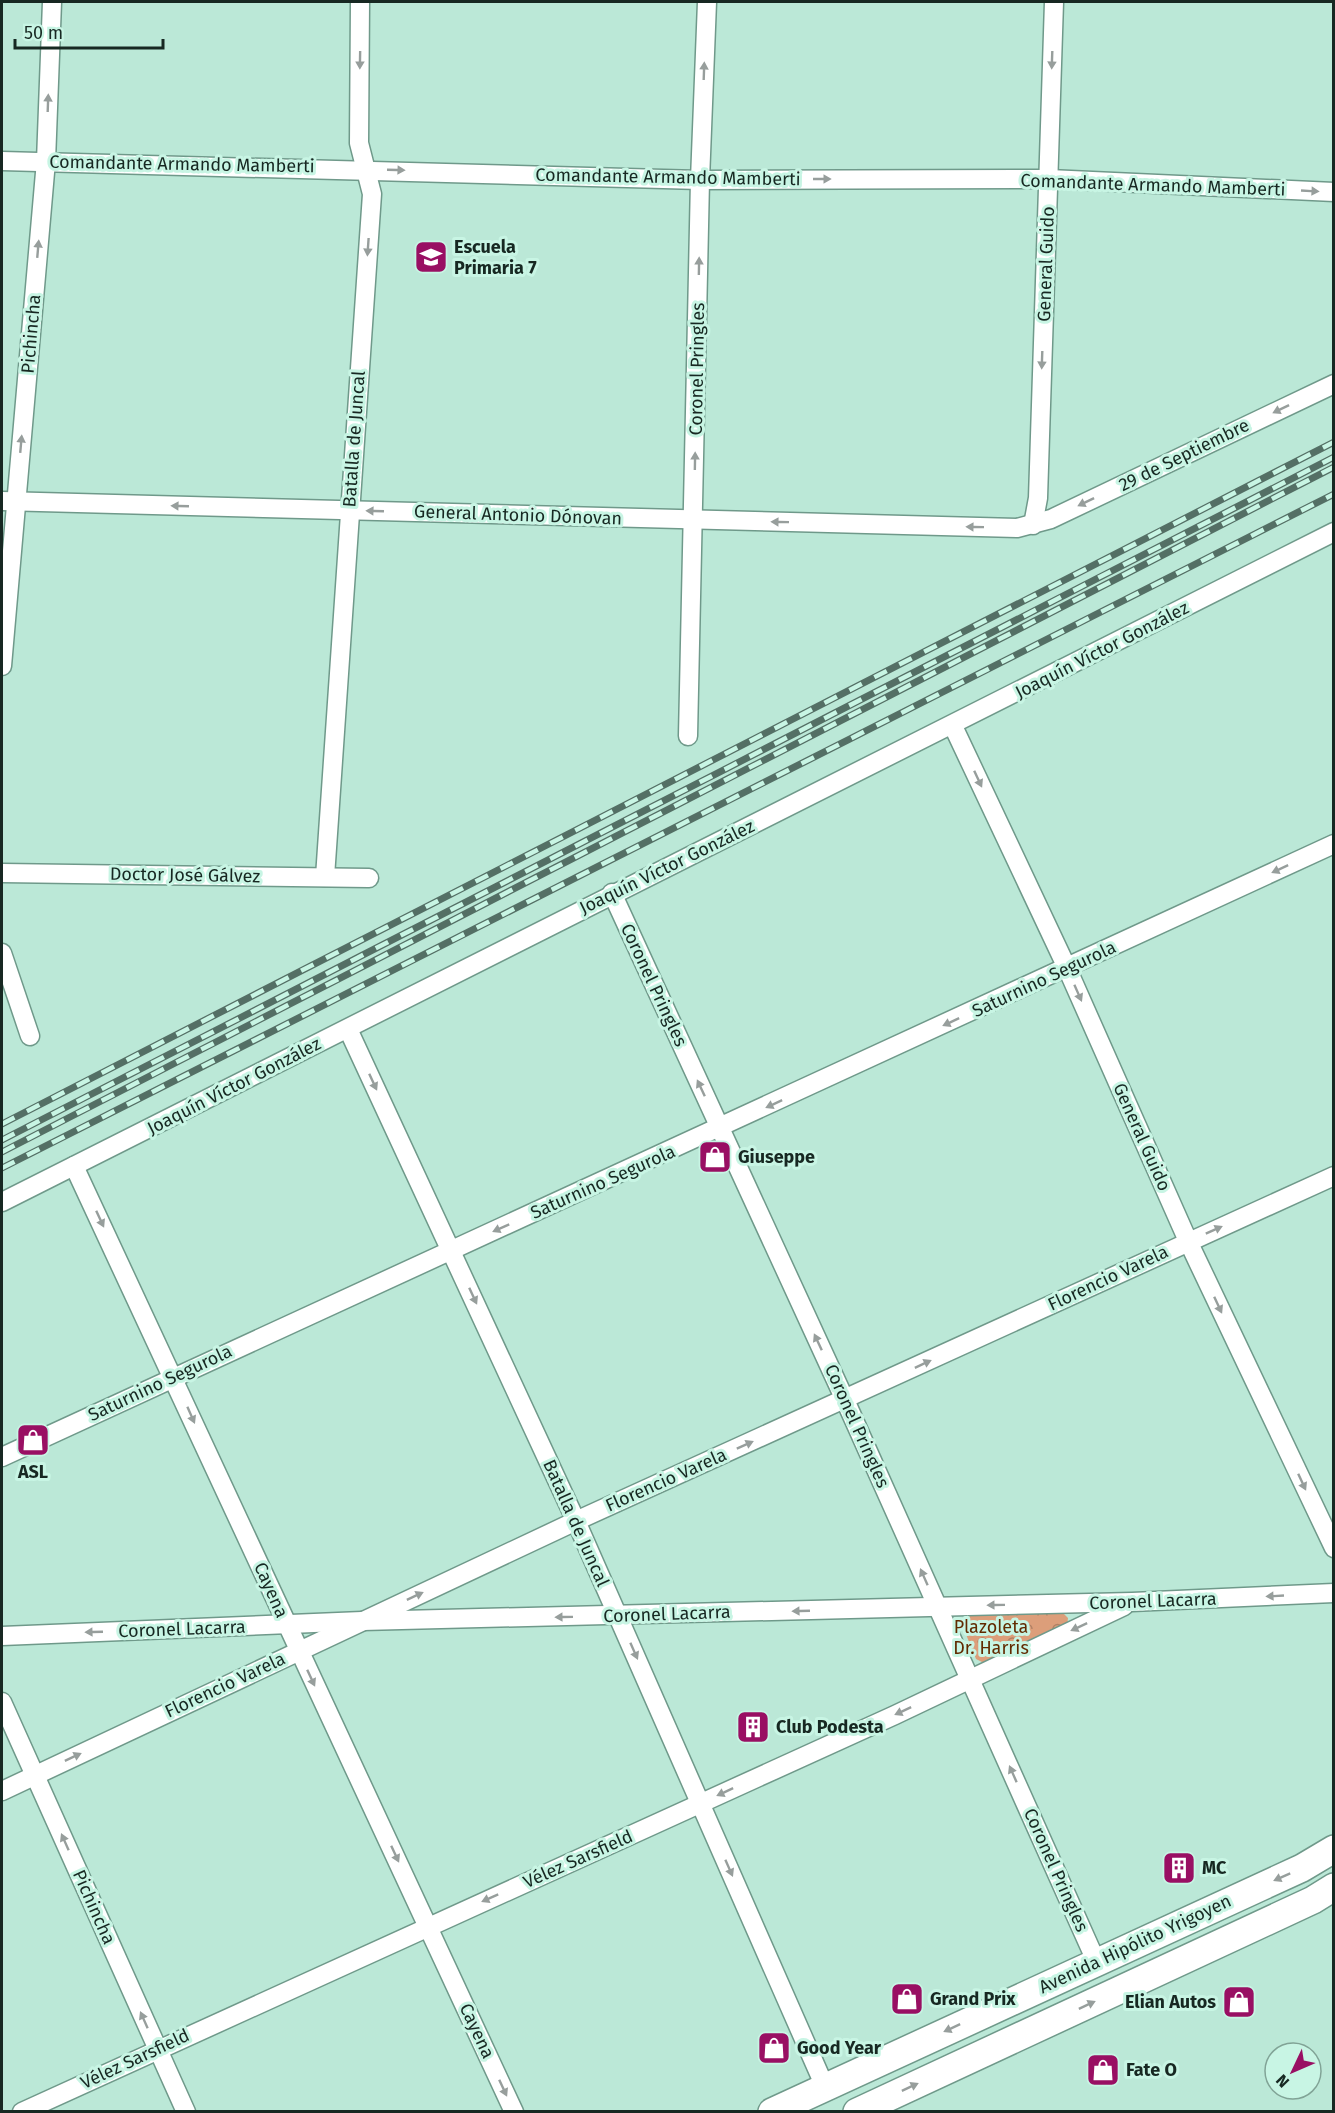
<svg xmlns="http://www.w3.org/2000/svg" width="1335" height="2113" font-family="'Fira Sans',sans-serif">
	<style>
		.park { fill: url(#park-crowns) }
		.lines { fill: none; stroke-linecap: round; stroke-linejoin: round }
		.minor-casing { stroke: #6f998a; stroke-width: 21 }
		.primary-casing { stroke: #6f998a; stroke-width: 30 }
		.minor { stroke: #fff; stroke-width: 18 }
		.primary { stroke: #fff; stroke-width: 27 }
		.rail-casing { stroke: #546f65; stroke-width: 7 }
		.rail { stroke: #c8f5e4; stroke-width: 4.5; stroke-dasharray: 14; stroke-linecap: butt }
		.oneway { fill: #979e9c }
		.labels { text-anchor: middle; stroke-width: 6; stroke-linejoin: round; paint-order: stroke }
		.street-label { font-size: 18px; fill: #172822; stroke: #c8f5e4 }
		.poi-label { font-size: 18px; font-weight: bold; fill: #172822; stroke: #c8f5e4; text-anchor: start }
		.park-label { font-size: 18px; fill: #612a00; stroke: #c8f5e4 }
	</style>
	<defs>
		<pattern id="park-crowns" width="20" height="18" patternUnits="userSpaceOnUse" patternTransform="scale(1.5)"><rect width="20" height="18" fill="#dc9e7a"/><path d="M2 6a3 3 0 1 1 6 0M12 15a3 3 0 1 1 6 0" fill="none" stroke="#b18164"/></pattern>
	</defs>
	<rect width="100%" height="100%" fill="#bbe8d7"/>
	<polygon class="park" points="1062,1612 1068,1618 1067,1627 986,1664 976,1659 963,1627 967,1616"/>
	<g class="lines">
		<g class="minor-casing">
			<g id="minor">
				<polyline points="2,161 700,180 1049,179 1334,192"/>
				<polyline points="2,501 1017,528 1051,519 1334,384"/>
				<polyline points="1033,525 1038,498 1054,2"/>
				<polyline points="2,666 46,161 52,2"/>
				<polyline points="953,726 1067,968 1188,1241 1334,1548"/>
				<polyline points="688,736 700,180 707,2"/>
				<polyline points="2,873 369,878"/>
				<polyline points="325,877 372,194 359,143 360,2"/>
				<polyline points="612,893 845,1400 1096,1961"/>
				<polyline points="2,953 30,1036"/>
				<polyline points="348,1029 576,1521 825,2087"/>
				<polyline points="74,1166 514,2112"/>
				<polyline points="2,1202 1334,532"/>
				<polyline points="2,1457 1334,844"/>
				<polyline points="2,1636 362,1621 1132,1602 1334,1593"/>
				<polyline points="2,1702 186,2112"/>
				<polyline points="2,1791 576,1521 1334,1176"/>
				<polyline points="22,2112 895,1715 1124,1606"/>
			</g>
		</g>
		<g class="primary-casing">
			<g id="primary">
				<polyline points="772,2112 1302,1868 1334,1849"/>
				<polyline points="857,2112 1313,1900 1334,1887"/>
			</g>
		</g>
		<use href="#minor" class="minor"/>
		<use href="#primary" class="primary"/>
		<g class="rail-casing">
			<g id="rail">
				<polyline points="2,1124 1334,442"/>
				<polyline points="2,1140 1334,457"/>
				<polyline points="2,1152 1334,467"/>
				<polyline points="2,1168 1334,494"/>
			</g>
		</g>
		<use href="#rail" class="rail"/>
	</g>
	<defs><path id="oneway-solid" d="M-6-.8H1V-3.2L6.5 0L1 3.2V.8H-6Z" transform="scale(1.5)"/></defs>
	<g class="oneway">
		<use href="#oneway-solid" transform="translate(360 60) rotate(91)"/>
		<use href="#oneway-solid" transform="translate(1052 60) rotate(92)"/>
		<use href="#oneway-solid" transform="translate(704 71) rotate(-88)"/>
		<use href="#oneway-solid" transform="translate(48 103) rotate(-88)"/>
		<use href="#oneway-solid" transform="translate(396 170) rotate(2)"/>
		<use href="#oneway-solid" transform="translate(822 179)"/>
		<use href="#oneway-solid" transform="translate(1310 191) rotate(3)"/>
		<use href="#oneway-solid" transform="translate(368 247) rotate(94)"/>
		<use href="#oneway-solid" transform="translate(38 249) rotate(-85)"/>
		<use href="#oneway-solid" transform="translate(699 266) rotate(-89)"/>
		<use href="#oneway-solid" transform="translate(1042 360) rotate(92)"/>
		<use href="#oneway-solid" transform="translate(1281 409) rotate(154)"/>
		<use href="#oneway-solid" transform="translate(21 444) rotate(-85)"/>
		<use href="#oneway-solid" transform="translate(695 461) rotate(-89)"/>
		<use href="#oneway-solid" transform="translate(1086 502) rotate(154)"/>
		<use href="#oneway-solid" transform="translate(180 506) rotate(-178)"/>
		<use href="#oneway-solid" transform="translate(375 511) rotate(-178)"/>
		<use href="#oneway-solid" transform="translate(780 522) rotate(-179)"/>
		<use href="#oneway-solid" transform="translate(975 527) rotate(-179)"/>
		<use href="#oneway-solid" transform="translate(978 779) rotate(65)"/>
		<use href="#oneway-solid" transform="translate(1280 869) rotate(155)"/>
		<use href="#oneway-solid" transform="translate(1078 993) rotate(66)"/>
		<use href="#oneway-solid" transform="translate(951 1022) rotate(155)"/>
		<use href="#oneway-solid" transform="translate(373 1082) rotate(65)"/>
		<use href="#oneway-solid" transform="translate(701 1088) rotate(-115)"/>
		<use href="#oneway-solid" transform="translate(774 1104) rotate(155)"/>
		<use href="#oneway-solid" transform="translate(100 1219) rotate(65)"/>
		<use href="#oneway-solid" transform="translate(501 1228) rotate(156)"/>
		<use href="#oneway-solid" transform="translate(1214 1230) rotate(-24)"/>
		<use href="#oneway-solid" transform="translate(473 1296) rotate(65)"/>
		<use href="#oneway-solid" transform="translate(1218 1305) rotate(65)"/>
		<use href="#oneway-solid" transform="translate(818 1342) rotate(-115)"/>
		<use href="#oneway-solid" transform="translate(923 1364) rotate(-25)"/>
		<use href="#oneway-solid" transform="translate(191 1415) rotate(66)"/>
		<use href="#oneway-solid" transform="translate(745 1445) rotate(-24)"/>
		<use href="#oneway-solid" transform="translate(1302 1482) rotate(65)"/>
		<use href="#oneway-solid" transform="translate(924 1577) rotate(-114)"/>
		<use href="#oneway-solid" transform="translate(415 1596) rotate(-25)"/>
		<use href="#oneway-solid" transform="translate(1275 1596) rotate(177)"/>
		<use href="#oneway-solid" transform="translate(996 1605) rotate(179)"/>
		<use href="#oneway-solid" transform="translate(801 1611) rotate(178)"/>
		<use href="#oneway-solid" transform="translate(564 1617) rotate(179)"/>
		<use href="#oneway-solid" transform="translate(1079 1627) rotate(155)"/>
		<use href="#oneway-solid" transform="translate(94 1632) rotate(178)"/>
		<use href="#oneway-solid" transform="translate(634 1651) rotate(66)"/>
		<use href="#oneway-solid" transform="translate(311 1678) rotate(65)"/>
		<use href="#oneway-solid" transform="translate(903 1711) rotate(155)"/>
		<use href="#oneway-solid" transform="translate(73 1757) rotate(-25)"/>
		<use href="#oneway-solid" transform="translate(1013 1774) rotate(-114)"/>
		<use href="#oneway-solid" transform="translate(725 1792) rotate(155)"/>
		<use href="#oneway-solid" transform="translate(65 1842) rotate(-114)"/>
		<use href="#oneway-solid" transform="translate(395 1854) rotate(65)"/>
		<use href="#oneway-solid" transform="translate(729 1868) rotate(66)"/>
		<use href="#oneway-solid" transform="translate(1282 1877) rotate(156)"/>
		<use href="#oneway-solid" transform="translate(490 1898) rotate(156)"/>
		<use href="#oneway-solid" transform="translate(1087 2005) rotate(-25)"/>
		<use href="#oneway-solid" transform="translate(144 2020) rotate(-114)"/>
		<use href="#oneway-solid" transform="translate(952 2028) rotate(155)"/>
		<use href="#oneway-solid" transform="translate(910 2087) rotate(-25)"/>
		<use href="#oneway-solid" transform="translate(503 2088) rotate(65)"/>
	</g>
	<defs>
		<g id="school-square" transform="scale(1.725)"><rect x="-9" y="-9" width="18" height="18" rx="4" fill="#990f63" stroke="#c8f5e4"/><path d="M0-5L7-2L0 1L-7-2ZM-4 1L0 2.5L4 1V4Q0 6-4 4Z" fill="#fff"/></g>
		<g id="shop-square" transform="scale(1.725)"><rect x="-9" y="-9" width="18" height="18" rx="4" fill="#990f63" stroke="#c8f5e4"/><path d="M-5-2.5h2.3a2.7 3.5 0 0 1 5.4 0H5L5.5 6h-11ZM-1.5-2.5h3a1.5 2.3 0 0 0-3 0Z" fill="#fff"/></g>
		<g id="building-square" transform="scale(1.725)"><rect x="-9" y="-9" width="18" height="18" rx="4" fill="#990f63" stroke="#c8f5e4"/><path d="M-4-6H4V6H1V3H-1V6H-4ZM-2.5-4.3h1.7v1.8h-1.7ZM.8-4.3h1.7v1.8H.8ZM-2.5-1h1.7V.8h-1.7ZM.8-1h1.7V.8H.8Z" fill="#fff"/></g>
	</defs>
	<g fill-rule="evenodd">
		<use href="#school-square" x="431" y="257"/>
		<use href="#shop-square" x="715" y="1157"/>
		<use href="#shop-square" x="33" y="1440"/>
		<use href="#building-square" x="753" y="1727"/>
		<use href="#building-square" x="1179" y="1868"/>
		<use href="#shop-square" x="907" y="1999"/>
		<use href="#shop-square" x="1239" y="2002"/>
		<use href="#shop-square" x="774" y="2048"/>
		<use href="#shop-square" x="1103" y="2070"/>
	</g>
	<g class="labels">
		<g class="street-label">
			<text transform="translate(182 164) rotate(1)" y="6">Comandante Armando Mamberti</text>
			<text transform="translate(668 177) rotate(1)" y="6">Comandante Armando Mamberti</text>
			<text transform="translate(1153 185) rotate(2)" y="6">Comandante Armando Mamberti</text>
			<text transform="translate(1046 264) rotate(-88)" y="6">General Guido</text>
			<text transform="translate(31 334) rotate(-85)" y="6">Pichincha</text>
			<text transform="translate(697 369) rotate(-89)" y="6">Coronel Pringles</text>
			<text transform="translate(354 439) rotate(-86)" y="6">Batalla de Juncal</text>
			<text transform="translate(1184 455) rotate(-26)" y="6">29 de Septiembre</text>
			<text transform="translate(518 515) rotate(2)" y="6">General Antonio Dónovan</text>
			<text transform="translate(1102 650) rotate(-27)" y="6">Joaquín Víctor González</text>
			<text transform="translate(667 867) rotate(-26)" y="6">Joaquín Víctor González</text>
			<text transform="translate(185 875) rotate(1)" y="6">Doctor José Gálvez</text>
			<text transform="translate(1044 979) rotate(-25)" y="6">Saturnino Segurola</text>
			<text transform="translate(654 985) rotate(65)" y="6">Coronel Pringles</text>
			<text transform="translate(234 1086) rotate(-27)" y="6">Joaquín Víctor González</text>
			<text transform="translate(1142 1137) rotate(66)" y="6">General Guido</text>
			<text transform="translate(603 1182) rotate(-24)" y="6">Saturnino Segurola</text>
			<text transform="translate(1108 1278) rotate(-25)" y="6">Florencio Varela</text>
			<text transform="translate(160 1383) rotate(-25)" y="6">Saturnino Segurola</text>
			<text transform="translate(857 1426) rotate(66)" y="6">Coronel Pringles</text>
			<text transform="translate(666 1480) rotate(-24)" y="6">Florencio Varela</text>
			<text transform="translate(576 1523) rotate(66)" y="6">Batalla de Juncal</text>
			<text transform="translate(271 1590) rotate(66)" y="6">Cayena</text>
			<text transform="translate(1153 1601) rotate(-2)" y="6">Coronel Lacarra</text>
			<text transform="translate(667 1614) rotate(-2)" y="6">Coronel Lacarra</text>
			<text transform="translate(182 1629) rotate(-2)" y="6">Coronel Lacarra</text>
			<text transform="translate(225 1685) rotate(-25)" y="6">Florencio Varela</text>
			<text transform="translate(578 1859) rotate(-24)" y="6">Vélez Sarsfield</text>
			<text transform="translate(1056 1870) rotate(66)" y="6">Coronel Pringles</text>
			<text transform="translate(94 1907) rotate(66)" y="6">Pichincha</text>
			<text transform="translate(1135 1944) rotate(-25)" y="6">Avenida Hipólito Yrigoyen</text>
			<text transform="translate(477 2031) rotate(65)" y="6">Cayena</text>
			<text transform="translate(135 2059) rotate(-25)" y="6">Vélez Sarsfield</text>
		</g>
		<g class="poi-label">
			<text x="454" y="253">Escuela<tspan x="454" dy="21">Primaria 7</tspan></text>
			<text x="738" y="1163">Giuseppe</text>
			<text x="33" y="1478" text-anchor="middle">ASL</text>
			<text x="776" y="1733">Club Podesta</text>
			<text x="1202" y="1874">MC</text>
			<text x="930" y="2005">Grand Prix</text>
			<text x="1216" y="2008" text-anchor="end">Elian Autos</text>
			<text x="797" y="2054">Good Year</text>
			<text x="1126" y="2076">Fate O</text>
		</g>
		<g class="park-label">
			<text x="991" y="1633">Plazoleta<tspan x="991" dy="21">Dr. Harris</tspan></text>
		</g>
	</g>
	<rect width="1335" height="2113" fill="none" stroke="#172822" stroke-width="6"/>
	<g transform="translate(1293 2071) rotate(226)"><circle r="28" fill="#c8f5e4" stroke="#81a396" stroke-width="1.5"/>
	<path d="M0-4.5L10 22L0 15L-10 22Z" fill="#990f63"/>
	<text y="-9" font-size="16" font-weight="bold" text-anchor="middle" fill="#172822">N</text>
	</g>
	<path d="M15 39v9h148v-9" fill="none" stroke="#172822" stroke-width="3"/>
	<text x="24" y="39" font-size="18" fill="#172822" stroke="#c8f5e4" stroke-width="4.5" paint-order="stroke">50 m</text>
</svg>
